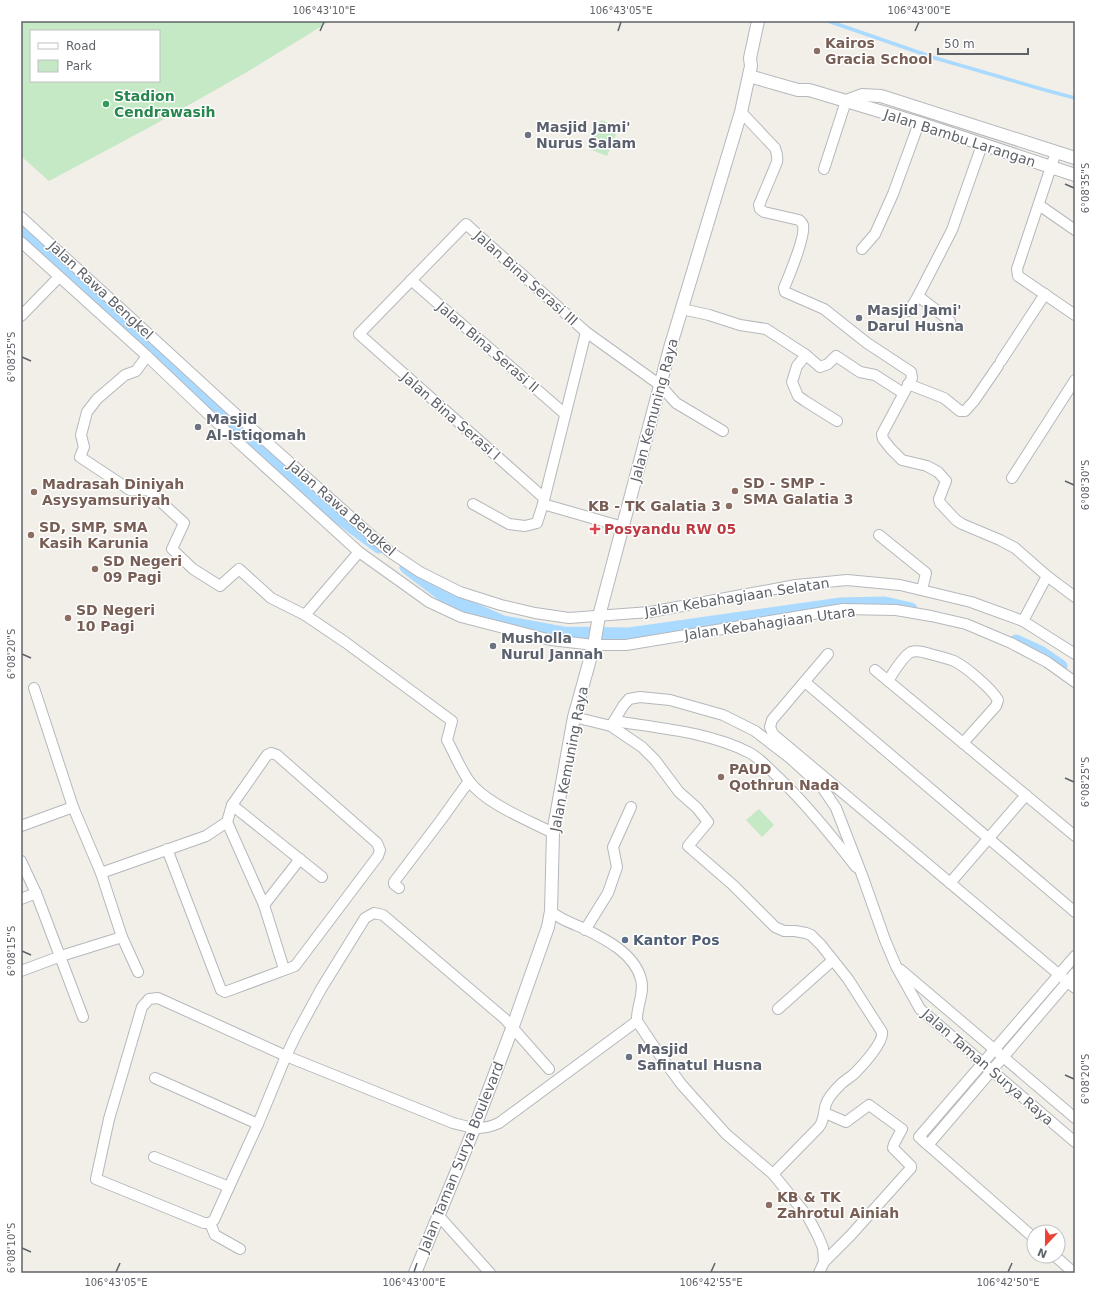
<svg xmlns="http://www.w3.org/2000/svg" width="1096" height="1294" font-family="'DejaVu Sans',sans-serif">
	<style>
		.green { fill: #c5e8c5; fill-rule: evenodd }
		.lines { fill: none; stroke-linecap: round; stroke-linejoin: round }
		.stream { stroke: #aadaff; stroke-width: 3.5 }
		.canal { stroke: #aadaff; stroke-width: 13 }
		.minor-casing { stroke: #b5b8bc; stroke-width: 12 }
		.tertiary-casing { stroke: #b5b8bc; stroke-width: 14 }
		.minor { stroke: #fff; stroke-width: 10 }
		.tertiary { stroke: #fff; stroke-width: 12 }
		.ticks { fill: none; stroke: #5f6368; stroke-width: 1.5 }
		.education-dot { fill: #8d6e63; stroke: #fff; stroke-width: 1.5 }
		.leisure-dot { fill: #2e9e5b; stroke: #fff; stroke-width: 1.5 }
		.worship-dot { fill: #6b7280; stroke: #fff; stroke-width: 1.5 }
		.health-dot { fill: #e0444e; stroke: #fff; stroke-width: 1.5 }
		.service-dot { fill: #5c6f8a; stroke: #fff; stroke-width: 1.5 }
		.labels { text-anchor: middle; stroke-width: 3; stroke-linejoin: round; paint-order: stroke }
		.education-label { font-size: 14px; font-weight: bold; fill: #785e54; stroke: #fff; text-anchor: start }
		.leisure-label { font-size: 14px; font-weight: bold; fill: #27864d; stroke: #fff; text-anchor: start }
		.worship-label { font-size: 14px; font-weight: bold; fill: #5b616d; stroke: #fff; text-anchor: start }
		.street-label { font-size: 14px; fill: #5f6368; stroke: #fff }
		.health-label { font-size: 14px; font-weight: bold; fill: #be3a42; stroke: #fff; text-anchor: start }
		.service-label { font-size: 14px; font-weight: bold; fill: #4e5e75; stroke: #fff; text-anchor: start }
		.neatline { fill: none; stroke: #5f6368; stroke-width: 1.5 }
		.ticks-label { font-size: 10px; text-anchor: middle; fill: #5f6368 }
	</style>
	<rect width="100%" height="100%" fill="#f1efe8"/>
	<g class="green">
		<path d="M21,21H330L247,72L150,127L49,181L21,156ZM31,31H159V81H31Z"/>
		<polygon points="601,120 619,127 607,156 589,149"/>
		<polygon points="759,809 774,825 762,837 746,820"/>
	</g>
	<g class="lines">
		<polyline class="stream" points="828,21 935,58 1045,90 1075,98"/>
		<g class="canal">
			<polyline points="21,230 333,513 379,547"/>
			<polyline points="406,567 444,596 503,622 563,633 629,634 841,604 885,603 911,609"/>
			<polyline points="1016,641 1042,653 1061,666"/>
		</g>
		<g class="minor-casing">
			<g id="minor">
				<path d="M741,112L775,148C777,153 778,156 777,162L759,205L760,209L764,212L799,220C801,222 802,222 803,225C806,236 789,276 784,288L785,292L824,309L867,343L911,372L912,378L882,434L883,439L891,449L902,460L927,466L938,472L946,481L939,499L940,503L956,520L962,524L1000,540L1015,548L1047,576L1023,621"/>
				<polyline points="1056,152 1017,269 1018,276 1075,315"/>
				<polyline points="824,169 846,101"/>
				<polyline points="1039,205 1075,230"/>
				<polyline points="21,217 240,418 390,552 420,572 460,592 501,605 535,613 569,618 650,612 796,585 847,580 900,585 971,602 1023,621 1075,654"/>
				<polyline points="21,242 147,356 227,432 359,552 429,602 461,617 551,640 594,645 626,645 843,609 896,610 931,616 966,624 1011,643 1047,662 1075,682"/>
				<polyline points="862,249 875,234 893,194 919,123"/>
				<polyline points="411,280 565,414"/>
				<polyline points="918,296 950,321"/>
				<polyline points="682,309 709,315 740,325 766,329 806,355 820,367 828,364 836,356 860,372 875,375 903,393"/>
				<polyline points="909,311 918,296 952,230 982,145"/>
				<polyline points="21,316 59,277"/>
				<polyline points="806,355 797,366 792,382 798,396 805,401 837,421"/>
				<polyline points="147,356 136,371 125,375 97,399 87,412 81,435 84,447 80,457 130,490 148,490 184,523 172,549 193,569 220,586 239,569 271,598 305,615"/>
				<polyline points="1001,361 1045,294"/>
				<polyline points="908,384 944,398 960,411 965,411 974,401 998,366"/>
				<polyline points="1012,478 1075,380"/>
				<polyline points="544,498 359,334 466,224 586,332 660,385 676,403 723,431"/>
				<polyline points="473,504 509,524 525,526 537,523 543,504 586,332"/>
				<polyline points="543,504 623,527"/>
				<polyline points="879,535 926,573 922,590"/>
				<path d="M359,552L305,615L345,642L452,721L447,740C454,753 461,770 469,781C486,804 528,820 553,833"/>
				<polyline points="1047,576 1075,597"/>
				<polyline points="828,654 772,720 770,727 773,734 1075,988"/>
				<polyline points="875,670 1075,836"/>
				<path d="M888,681C893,673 903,656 911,652C917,650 924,652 930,654C938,656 946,658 954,661C966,667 991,688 998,700L996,706L963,743"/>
				<polyline points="805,682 1075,912"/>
				<polyline points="34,688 73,807 101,873 122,937 138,972"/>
				<path d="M574,717L611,726L642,747L655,760L679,792L697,808L708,822L688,846L733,885L775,927L784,931H795L806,933L811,935L821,945L848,979L882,1032C884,1042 863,1065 855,1073C851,1077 845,1080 841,1084C836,1089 828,1097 826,1104C823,1112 825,1119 819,1127L773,1174"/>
				<path d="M614,721C658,728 710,732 750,753C761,759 771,771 780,779C808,806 832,836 856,867"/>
				<polyline points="611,726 623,706 629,699 640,697 670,700 723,715 755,731 790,758 822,787 836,808 862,875 885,940 896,966 920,1009 1075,1142"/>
				<polyline points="232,805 322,877"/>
				<polyline points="227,822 264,905 284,969"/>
				<polyline points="21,826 73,807"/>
				<polyline points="21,861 36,893 83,1017"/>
				<polyline points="101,873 206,836 227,822 232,805 267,755 271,753 277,755 377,843 380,850 378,856 295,966 225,992 221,990 167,849"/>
				<polyline points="950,883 1026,795"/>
				<polyline points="399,888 394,884 394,882 441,820 469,781"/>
				<polyline points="21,899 36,893"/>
				<polyline points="264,905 300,859"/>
				<path d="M551,911C559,919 571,923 583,928C605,939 634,953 641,979C645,993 636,1007 637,1021L659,1054L682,1085L726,1134L773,1174L808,1217L818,1236L823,1248L824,1262L819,1273"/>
				<polyline points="585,930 608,893 617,867 613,847 631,807"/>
				<polyline points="901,970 1075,1118"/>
				<polyline points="21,971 61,956 122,937"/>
				<polyline points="778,1009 833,960"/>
				<polyline points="155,1078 258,1124"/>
				<polyline points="928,1145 1075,973"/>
				<polyline points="154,1157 229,1187 258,1124 286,1056 296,1035 321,989 365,918 374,913 383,915 505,1019 549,1069"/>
				<path d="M229,1187L214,1220L210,1223H204L96,1179L109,1119L142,1007L149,999L158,998L286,1056L453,1123C472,1128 481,1131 499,1123L637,1021"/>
				<polyline points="438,1215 490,1273"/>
				<polyline points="210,1223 215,1235 240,1249"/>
				<polyline points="1034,1238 919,1137 1075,956"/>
				<polyline points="1055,1256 1074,1273"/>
				<polyline points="824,1262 851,1235 911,1168 911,1166 893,1148 894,1144 902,1129 869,1105 846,1122 825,1113"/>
			</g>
		</g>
		<g class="tertiary-casing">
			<g id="tertiary">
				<polyline points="749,76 798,90 809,90 846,101 919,123 1075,175"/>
				<polyline points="846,101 862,95 881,96 1075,158"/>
				<polyline points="415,1273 474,1129 513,1026 548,927 551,911 553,833 574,717 594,645 599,616 670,348 741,112 751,66 750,58 758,21"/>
			</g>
		</g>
		<use href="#minor" class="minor"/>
		<use href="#tertiary" class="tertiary"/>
	</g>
	<path class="ticks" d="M320,31L324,22M618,31L621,22M915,31L919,22M1065,184L1074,188M22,357L31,361M1065,481L1074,485M22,654L31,658M1065,778L1074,782M22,951L31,955M1065,1075L1074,1079M22,1248L31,1252M116,1272L120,1263M414,1272L417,1263M711,1272L715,1263M1008,1272L1012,1263"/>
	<g class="education-dot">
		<circle cx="817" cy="51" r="4"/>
		<circle cx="735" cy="491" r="4"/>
		<circle cx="34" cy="492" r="4"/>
		<circle cx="729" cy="506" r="4"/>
		<circle cx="31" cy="535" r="4"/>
		<circle cx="95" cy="569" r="4"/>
		<circle cx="68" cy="618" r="4"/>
		<circle cx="721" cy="777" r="4"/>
		<circle cx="769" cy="1205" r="4"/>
	</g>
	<circle class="leisure-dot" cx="106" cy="104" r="4"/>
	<g class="worship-dot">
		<circle cx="528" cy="135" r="4"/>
		<circle cx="859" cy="318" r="4"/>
		<circle cx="198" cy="427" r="4"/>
		<circle cx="493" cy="646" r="4"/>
		<circle cx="629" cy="1057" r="4"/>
	</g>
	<path class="health-dot" d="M593 523h4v4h4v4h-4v4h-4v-4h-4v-4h4z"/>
	<circle class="service-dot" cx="625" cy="940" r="4"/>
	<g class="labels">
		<g class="education-label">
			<text x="825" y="48">Kairos<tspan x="825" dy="16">Gracia School</tspan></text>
			<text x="743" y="488">SD - SMP -<tspan x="743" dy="16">SMA Galatia 3</tspan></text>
			<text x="42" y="489">Madrasah Diniyah<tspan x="42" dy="16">Asysyamsuriyah</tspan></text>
			<text x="721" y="511" text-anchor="end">KB - TK Galatia 3</text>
			<text x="39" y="532">SD, SMP, SMA<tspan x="39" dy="16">Kasih Karunia</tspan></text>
			<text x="103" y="566">SD Negeri<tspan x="103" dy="16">09 Pagi</tspan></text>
			<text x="76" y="615">SD Negeri<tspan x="76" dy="16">10 Pagi</tspan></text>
			<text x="729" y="774">PAUD<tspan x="729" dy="16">Qothrun Nada</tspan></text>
			<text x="777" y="1202">KB &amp; TK<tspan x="777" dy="16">Zahrotul Ainiah</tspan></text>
		</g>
		<g class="leisure-label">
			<text x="114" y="101">Stadion<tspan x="114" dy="16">Cendrawasih</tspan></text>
		</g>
		<g class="worship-label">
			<text x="536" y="132">Masjid Jami'<tspan x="536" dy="16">Nurus Salam</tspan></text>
			<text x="867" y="315">Masjid Jami'<tspan x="867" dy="16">Darul Husna</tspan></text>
			<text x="206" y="424">Masjid<tspan x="206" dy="16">Al-Istiqomah</tspan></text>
			<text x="501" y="643">Musholla<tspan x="501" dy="16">Nurul Jannah</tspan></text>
			<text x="637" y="1054">Masjid<tspan x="637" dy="16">Safinatul Husna</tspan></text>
		</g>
		<g class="street-label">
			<text transform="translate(960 138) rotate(18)" y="5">Jalan Bambu Larangan</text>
			<text transform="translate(526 278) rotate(42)" y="5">Jalan Bina Serasi III</text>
			<text transform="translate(101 290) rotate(43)" y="5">Jalan Rawa Bengkel</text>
			<text transform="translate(488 347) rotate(41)" y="5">Jalan Bina Serasi II</text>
			<text transform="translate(654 410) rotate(-75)" y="5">Jalan Kemuning Raya</text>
			<text transform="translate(451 416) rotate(41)" y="5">Jalan Bina Serasi I</text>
			<text transform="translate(342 508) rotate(41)" y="5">Jalan Rawa Bengkel</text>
			<text transform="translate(737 597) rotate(-9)" y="5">Jalan Kebahagiaan Selatan</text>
			<text transform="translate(770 623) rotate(-8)" y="5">Jalan Kebahagiaan Utara</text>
			<text transform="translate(569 759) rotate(-79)" y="5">Jalan Kemuning Raya</text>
			<text transform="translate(988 1067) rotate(41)" y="5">Jalan Taman Surya Raya</text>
			<text transform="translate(461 1157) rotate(-68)" y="5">Jalan Taman Surya Boulevard</text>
		</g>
		<g class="health-label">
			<text x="604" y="534">Posyandu RW 05</text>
		</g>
		<g class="service-label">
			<text x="633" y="945">Kantor Pos</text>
		</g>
	</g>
	<rect width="1096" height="1294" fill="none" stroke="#ffffff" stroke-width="44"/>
	<rect x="30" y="30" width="130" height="52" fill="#ffffff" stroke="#bfc1c3"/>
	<rect x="38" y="43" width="20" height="6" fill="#ffffff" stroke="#bfc1c3"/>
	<text x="66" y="50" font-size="12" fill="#5f6368">Road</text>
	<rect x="38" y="60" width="20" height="12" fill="#c5e8c5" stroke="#bfc1c3"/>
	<text x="66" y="70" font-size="12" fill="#5f6368">Park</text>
	<g transform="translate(1046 1244) rotate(202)"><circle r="19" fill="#ffffff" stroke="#bfc1c3"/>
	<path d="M0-3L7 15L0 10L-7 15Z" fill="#ea4335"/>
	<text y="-6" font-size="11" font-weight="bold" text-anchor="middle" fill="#5f6368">N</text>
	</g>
	<path d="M938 48v6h90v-6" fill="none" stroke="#5f6368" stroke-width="2"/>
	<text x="944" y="48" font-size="12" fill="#5f6368" stroke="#ffffff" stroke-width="3" paint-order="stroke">50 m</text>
	<rect x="22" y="22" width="1052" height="1250" class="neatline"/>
	<g class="ticks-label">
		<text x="324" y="14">106°43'10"E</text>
		<text x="621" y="14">106°43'05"E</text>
		<text x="919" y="14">106°43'00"E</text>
		<text transform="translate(1085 188) rotate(-90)" y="4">6°08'35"S</text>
		<text transform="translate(11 357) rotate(-90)" y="4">6°08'25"S</text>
		<text transform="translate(1085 485) rotate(-90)" y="4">6°08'30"S</text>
		<text transform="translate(11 654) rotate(-90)" y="4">6°08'20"S</text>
		<text transform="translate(1085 782) rotate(-90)" y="4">6°08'25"S</text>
		<text transform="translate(11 951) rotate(-90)" y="4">6°08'15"S</text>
		<text transform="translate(1085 1079) rotate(-90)" y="4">6°08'20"S</text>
		<text transform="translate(11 1248) rotate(-90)" y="4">6°08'10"S</text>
		<text x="116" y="1286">106°43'05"E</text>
		<text x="414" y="1286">106°43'00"E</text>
		<text x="711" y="1286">106°42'55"E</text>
		<text x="1008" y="1286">106°42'50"E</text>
	</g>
</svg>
